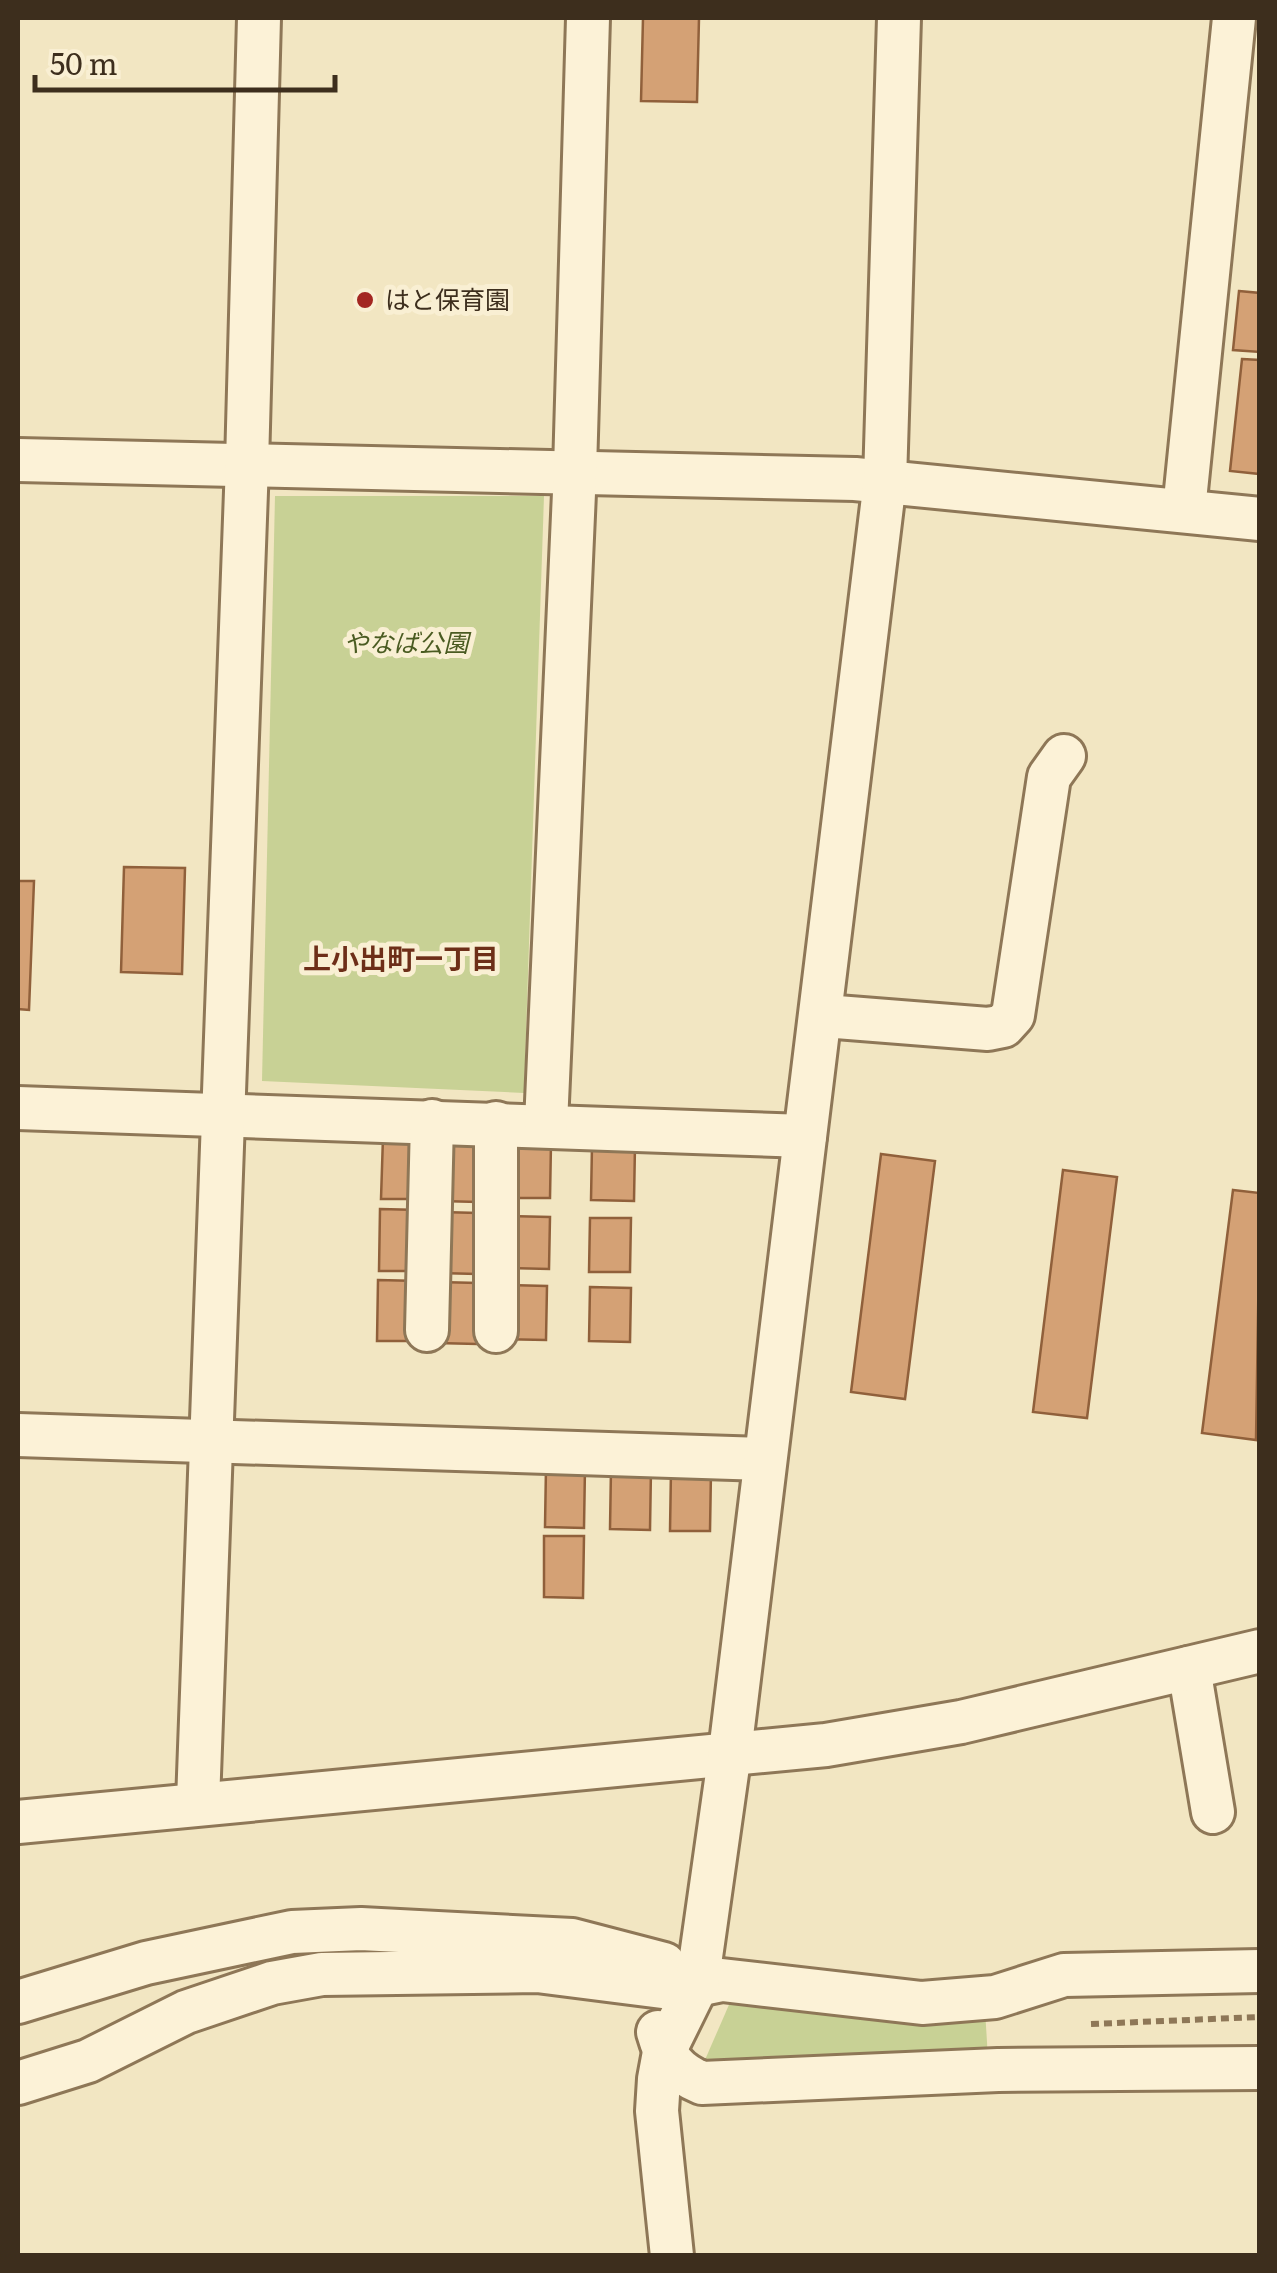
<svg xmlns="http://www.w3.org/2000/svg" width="1277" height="2273" font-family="Literata,'Noto Sans JP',serif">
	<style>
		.green { fill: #c8d195 }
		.building { fill: #d4a175; stroke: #90603b; stroke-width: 2.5 }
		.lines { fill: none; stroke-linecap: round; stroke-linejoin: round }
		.minor-casing { stroke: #8e7757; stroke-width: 48 }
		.path { stroke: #8e7757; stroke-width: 6; stroke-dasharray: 8 5; stroke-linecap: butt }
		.minor { stroke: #fcf2d7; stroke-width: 42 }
		.poi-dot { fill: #a32621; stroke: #f9efd3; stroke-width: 4 }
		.labels { text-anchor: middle; stroke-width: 10; stroke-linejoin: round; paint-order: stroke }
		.poi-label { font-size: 25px; fill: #3d2e1d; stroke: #f9efd3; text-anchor: start }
		.park-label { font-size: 25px; font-style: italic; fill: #4a5b21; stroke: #f9efd3 }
		.neighbourhood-label { font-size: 28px; font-weight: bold; fill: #6d2e18; stroke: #f9efd3 }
	</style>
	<rect width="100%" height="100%" fill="#f2e6c2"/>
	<g class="green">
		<polygon points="275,496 544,496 524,1093 262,1081"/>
		<polygon points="735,1991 985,2009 988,2059 701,2069"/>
	</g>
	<g class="building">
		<polygon points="643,18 699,18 697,102 641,101"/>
		<polygon points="1239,291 1260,293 1260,352 1233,350"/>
		<polygon points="1242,359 1260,360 1260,474 1230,471"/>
		<polygon points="124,867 185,868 182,974 121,972"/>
		<polygon points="18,881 34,881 29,1010 18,1009"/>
		<polygon points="383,1137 422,1138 421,1199 381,1199"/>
		<polygon points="442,1139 480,1139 478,1202 441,1201"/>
		<polygon points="505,1143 551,1143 550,1198 504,1198"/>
		<polygon points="592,1145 635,1145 634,1201 591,1200"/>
		<polygon points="881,1154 935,1161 905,1399 851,1392"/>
		<polygon points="1063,1170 1117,1177 1087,1418 1033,1412"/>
		<polygon points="1233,1190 1260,1193 1256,1440 1202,1433"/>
		<polygon points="380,1209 420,1210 418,1271 379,1271"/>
		<polygon points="441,1212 478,1213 477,1274 439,1273"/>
		<polygon points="505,1216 550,1217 549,1269 504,1268"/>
		<polygon points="590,1218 631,1218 630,1272 589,1272"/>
		<polygon points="378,1280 419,1281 418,1341 377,1341"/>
		<polygon points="438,1282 478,1283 477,1344 437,1343"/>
		<polygon points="503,1285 547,1286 546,1340 502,1339"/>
		<polygon points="590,1287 631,1288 630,1342 589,1341"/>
		<polygon points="546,1467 585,1467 584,1528 545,1527"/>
		<polygon points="611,1469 651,1469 650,1530 610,1529"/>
		<polygon points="671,1470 711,1471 710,1531 670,1531"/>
		<polygon points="544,1536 584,1536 583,1598 544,1597"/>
	</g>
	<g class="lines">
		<g class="minor-casing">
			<g id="minor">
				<polyline points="18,460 855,479 1260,519"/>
				<polyline points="1184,510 1234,18"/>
				<polyline points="824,1016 988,1029 1003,1026 1013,1015 1049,777 1064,756"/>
				<polyline points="18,1108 805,1136"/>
				<polyline points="496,1123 496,1331"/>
				<polyline points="546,1124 575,470 588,18"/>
				<polyline points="427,1330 432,1121"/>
				<polyline points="18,1435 765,1459"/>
				<polyline points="1189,1668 1213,1812"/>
				<polyline points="198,1802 247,464 259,18"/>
				<polyline points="18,1822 826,1745 961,1722 1260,1651"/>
				<polyline points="18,2002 146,1963 292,1932 361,1929 572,1940 664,1964"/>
				<path d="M658,2032C665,2058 677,2073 702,2083L998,2070L1260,2068"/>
				<polyline points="18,2083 88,2061 186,2012 272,1983 322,1974 537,1971 678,1989 722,1980 922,2003 995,1997 1064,1975 1260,1971"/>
				<polyline points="672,2256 657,2111 659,2079 664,2052 697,1985 730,1752 885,481 899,18"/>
			</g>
		</g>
		<polyline class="path" points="1091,2024 1260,2017"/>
		<use href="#minor" class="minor"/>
	</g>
	<circle class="poi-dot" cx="365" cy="300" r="10"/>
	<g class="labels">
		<g class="poi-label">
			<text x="385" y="309">はと保育園</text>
		</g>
		<g class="park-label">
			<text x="406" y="652">やなば公園</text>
		</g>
		<g class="neighbourhood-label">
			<text x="401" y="969">上小出町一丁目</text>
		</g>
	</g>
	<rect width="1277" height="2273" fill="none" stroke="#3d2e1d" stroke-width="40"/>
	<path d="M35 75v15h300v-15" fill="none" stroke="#3d2e1d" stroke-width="5"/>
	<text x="50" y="75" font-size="30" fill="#3d2e1d" stroke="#f9efd3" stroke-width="8" paint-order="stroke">50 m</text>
</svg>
